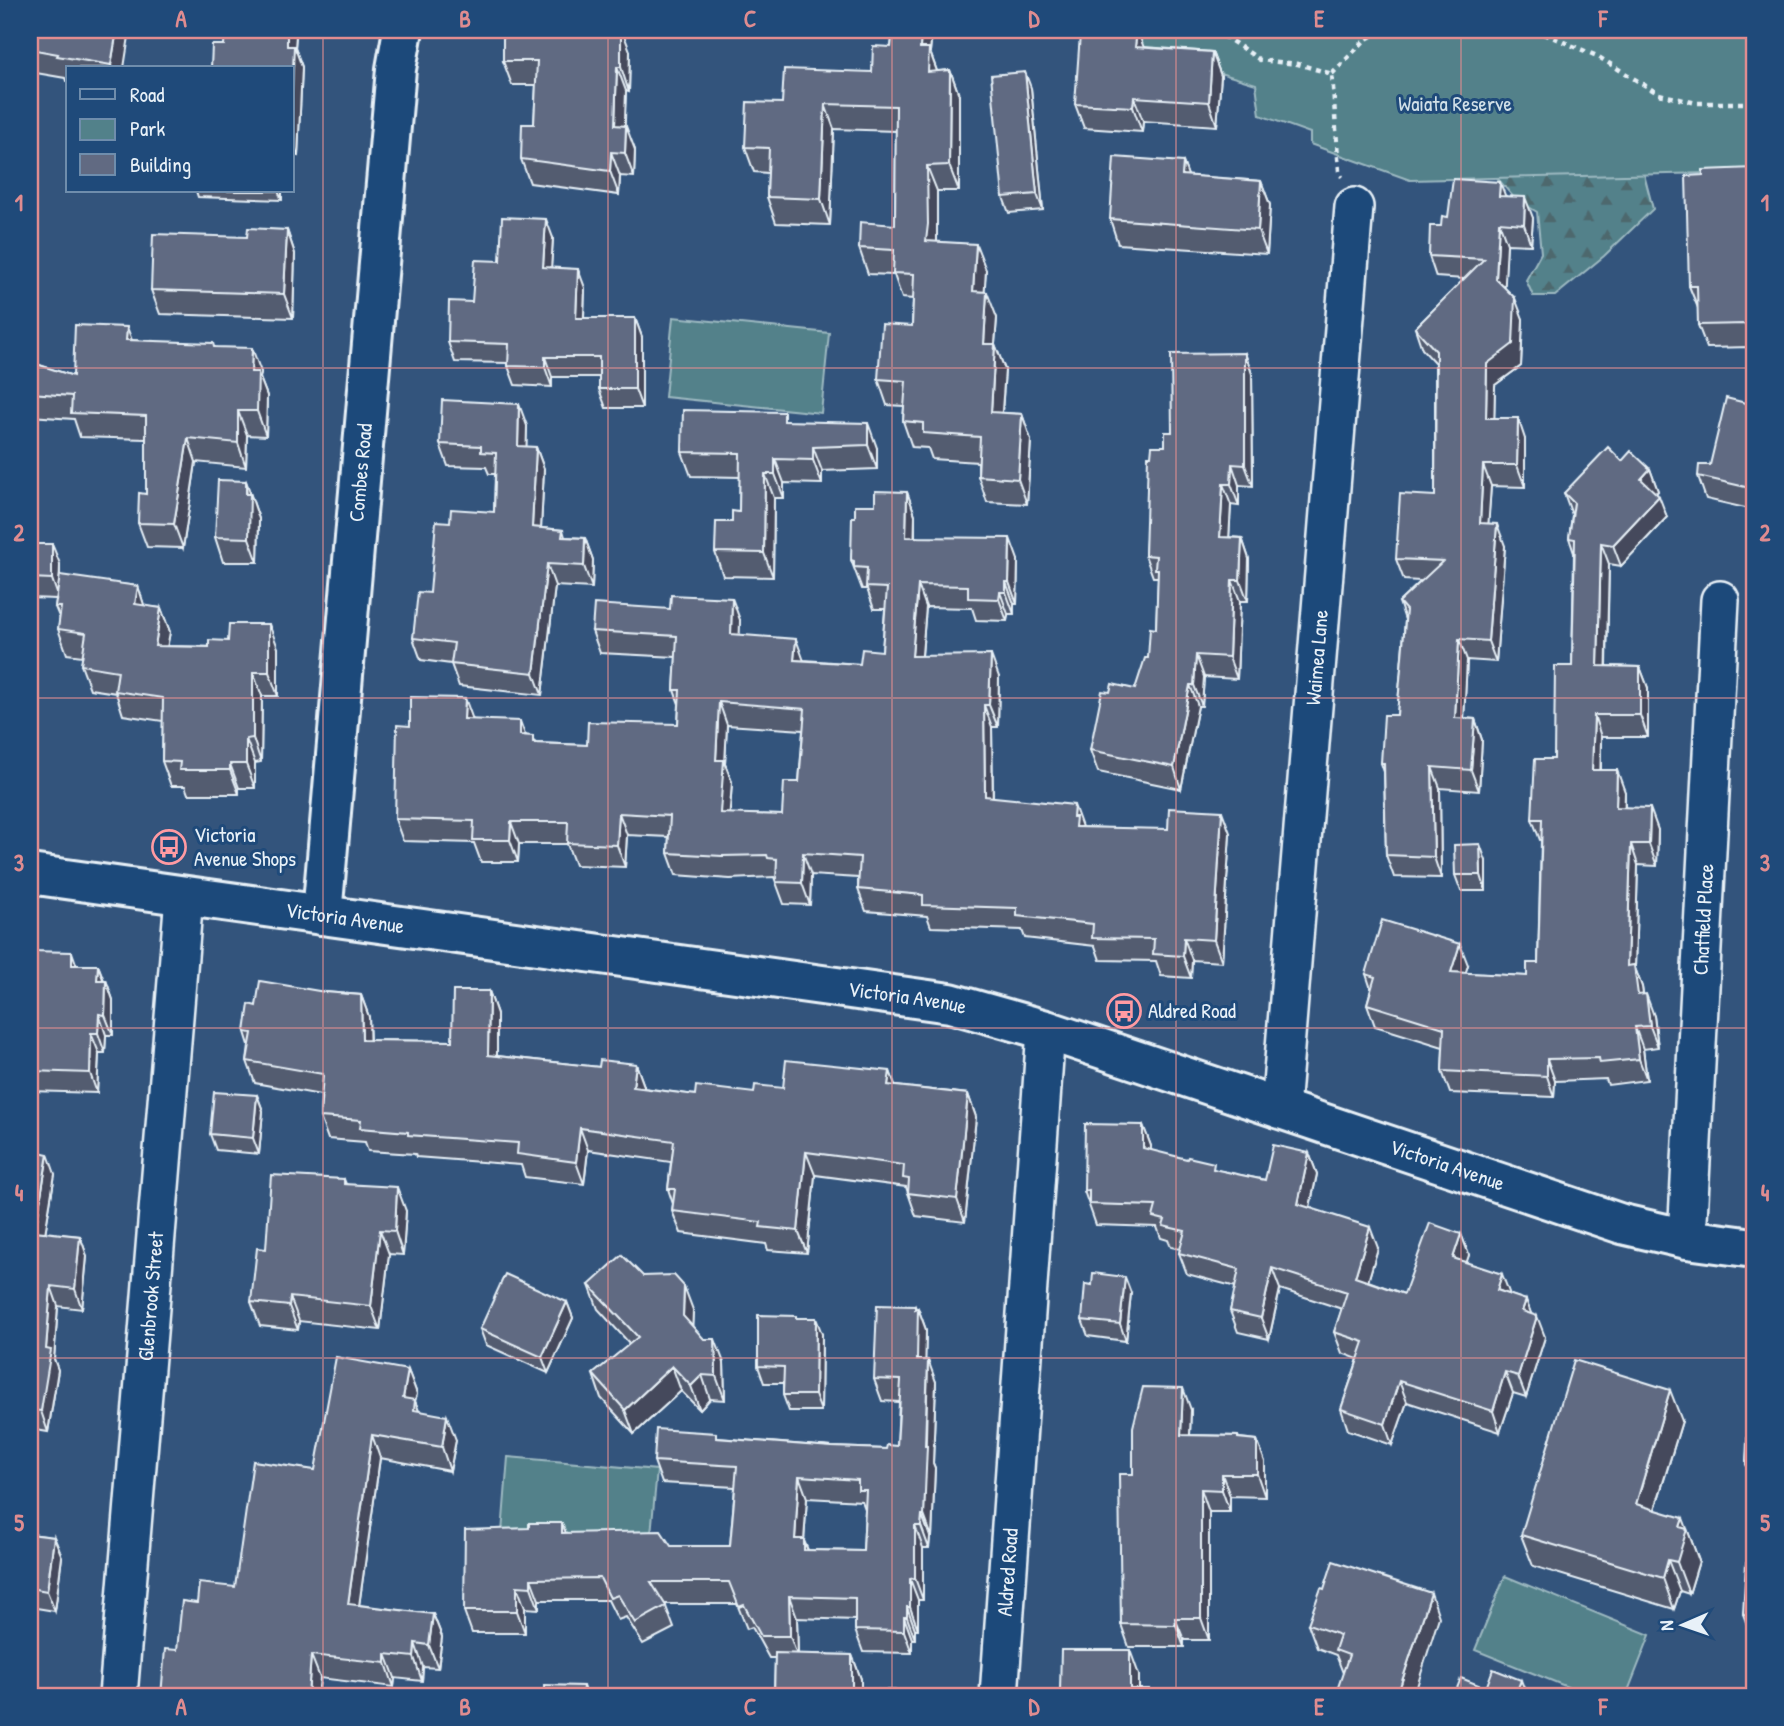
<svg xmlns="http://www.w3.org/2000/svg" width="1784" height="1726" font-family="'Patrick Hand',sans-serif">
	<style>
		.forest { fill: url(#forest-firs); stroke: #9db9c1; stroke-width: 2 }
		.green { fill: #52818a; stroke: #9db9c1; stroke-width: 2 }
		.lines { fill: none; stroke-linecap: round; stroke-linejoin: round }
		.street-casing { stroke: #e8f1f8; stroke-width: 42 }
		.secondary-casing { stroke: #e8f1f8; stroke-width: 44 }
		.path { stroke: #e8f1f8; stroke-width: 4.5; stroke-dasharray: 5 5; stroke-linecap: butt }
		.street { stroke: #1f4a7a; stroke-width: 37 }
		.secondary { stroke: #1f4a7a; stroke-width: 38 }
		.wall { fill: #535b70; stroke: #e8f1f8; stroke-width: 2; fill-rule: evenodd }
		.shaded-wall { fill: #444a5b; stroke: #e8f1f8; stroke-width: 2 }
		.building { fill: #616a82; stroke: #e8f1f8; stroke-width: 2; fill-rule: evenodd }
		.grid { fill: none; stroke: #df8c90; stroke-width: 2; stroke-opacity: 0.55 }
		.labels { text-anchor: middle; stroke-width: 6; stroke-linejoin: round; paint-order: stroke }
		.park-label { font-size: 21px; fill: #d2e0e8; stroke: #1f4a7a }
		.street-label { font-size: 21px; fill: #e8f1f8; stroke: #1f4a7a }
		.poi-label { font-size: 21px; fill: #e8f1f8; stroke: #1f4a7a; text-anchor: start }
		.neatline { fill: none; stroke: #df8c90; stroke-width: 2.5 }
		.grid-label { font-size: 23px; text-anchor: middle; font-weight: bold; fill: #df8c90 }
	</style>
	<defs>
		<pattern id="forest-firs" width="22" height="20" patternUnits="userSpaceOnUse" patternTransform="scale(1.75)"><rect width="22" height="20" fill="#52818a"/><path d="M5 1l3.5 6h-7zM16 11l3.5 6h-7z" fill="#4d676d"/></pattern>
	</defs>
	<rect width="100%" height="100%" fill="#33547c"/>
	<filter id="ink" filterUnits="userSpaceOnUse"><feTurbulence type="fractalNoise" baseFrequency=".0143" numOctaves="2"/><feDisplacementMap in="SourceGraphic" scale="14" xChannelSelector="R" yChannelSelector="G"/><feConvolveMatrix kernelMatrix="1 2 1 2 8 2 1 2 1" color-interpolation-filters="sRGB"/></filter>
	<g filter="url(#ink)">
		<polygon class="forest" points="1502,30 1631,124 1653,209 1604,256 1555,296 1533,296 1526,280 1541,253 1537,212 1514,198 1478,155"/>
		<g class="green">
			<polygon points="1078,30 1754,30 1754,172 1410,180 1310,144 1310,133 1260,115 1256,84"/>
			<polygon points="673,317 829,333 821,413 665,397"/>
			<polygon points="508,1457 657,1470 650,1545 502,1533"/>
			<polygon points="1505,1576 1650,1635 1626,1696 1590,1696 1475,1650"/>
		</g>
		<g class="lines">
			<g class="street-casing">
				<g id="street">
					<path id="s1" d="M1280,1109L1354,207"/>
					<path id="s2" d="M1687,1239L1720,600"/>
					<path id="s3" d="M118,1696L184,896"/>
					<path id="s4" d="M999,1696L1046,1030"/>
				</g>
			</g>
			<g class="secondary-casing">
				<g id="secondary">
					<path id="s5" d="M30,874L950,1003L1046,1030L1622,1224L1687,1239L1754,1248"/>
					<path id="s6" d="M322,915L396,69L403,30"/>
				</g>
			</g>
			<g class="path">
				<polyline points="1215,30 1260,60 1298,64 1332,74 1339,171 1342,177"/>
				<polyline points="1535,30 1597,56 1659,94 1696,103 1754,103"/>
				<polyline points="1332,74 1366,39 1384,30"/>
			</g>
			<use href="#street" class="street"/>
			<use href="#secondary" class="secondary"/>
		</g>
		<g class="wall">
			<polygon points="30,30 124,68 68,68 68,81 66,81 65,78 30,72"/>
			<polygon points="807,30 836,30 836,32"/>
			<polygon points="893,30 932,30 930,52 937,71 950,70 959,95 959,191 937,191 937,242 986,270 984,292 997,318 995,344 1005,370 1002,413 1022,414 1031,440 1027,504 987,502 978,476 978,462 932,459 928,448 912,447 903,421 904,406 887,405 878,379 912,326 913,299 902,298 894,275 868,274 859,248 895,225 896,131 834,129 830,225 776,223 767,197 768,173 754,172 745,147 782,103 872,72 891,47"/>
			<polygon points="296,35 295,48 302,67 298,156 292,155 292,68 224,45"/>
			<polygon points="1144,47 1212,52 1221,76 1217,126 1143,121 1142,132 1084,128 1075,104"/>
			<polygon points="630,51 629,92 626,91 624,126 635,150 634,177 620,176 619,195 530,183 521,159 534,124 536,85 512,85 503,61"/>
			<polygon points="1031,88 1043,210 1009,213 1003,197"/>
			<polygon points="1183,162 1188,176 1261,181 1270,205 1267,254 1118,244 1110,219"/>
			<polygon points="1754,168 1754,355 1751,347 1707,348 1698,325 1698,308 1689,286 1703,175"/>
			<polygon points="196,191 282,191 282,200 198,197"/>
			<polygon points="1506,196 1533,218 1531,245 1507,244 1504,288 1523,319 1521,366 1495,385 1494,418 1525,439 1525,487 1491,486 1488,524 1505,546 1496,662 1467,660 1464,718 1475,719 1482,740 1479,791 1440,788 1441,878 1394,877 1386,855 1384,772 1381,763 1397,715 1405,620 1399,602 1421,581 1404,580 1396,559 1435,496 1435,363 1422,349 1415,328 1465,279 1436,277 1429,256 1441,226 1448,217"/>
			<polygon points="287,230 295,254 293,318 160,314 151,290 247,237"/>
			<polygon points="553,238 551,267 585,288 584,318 635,318 642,337 642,408 606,408 599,389 599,377 552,377 552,387 515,385 508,366 508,363 455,362 448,342 472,302 500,261"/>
			<polygon points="132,340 215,347 261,372 260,378 267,396 266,436 247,435 246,467 196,462 183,548 147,547 138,523 146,494 146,439 80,437 74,419 30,416 30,362 73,376"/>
			<polygon points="1245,353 1252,374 1253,486 1239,485 1239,506 1231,505 1229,537 1242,538 1249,559 1248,601 1240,601 1237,679 1204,677 1202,706 1198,706 1181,789 1098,772 1090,750 1110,692 1135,689 1148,658 1156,629 1158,577 1153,577 1145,555 1151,456 1165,446 1172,432"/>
			<polygon points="1754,405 1754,510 1706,499 1698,476 1710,465"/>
			<polygon points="787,421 877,448 877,469 822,471 822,484 784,483 784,498 774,498 773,577 723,576 715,552 732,522 739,512 740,477 691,476 682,452"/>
			<polygon points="527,426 526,447 536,447 544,469 541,528 563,530 565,537 585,538 593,560 592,588 555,586 542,695 459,686 451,664 421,660 413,638 430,593 450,522 494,512 495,474 489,474 486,467 448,466 440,444"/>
			<polygon points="1622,461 1650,469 1658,491 1656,493 1667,517 1621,566 1609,564 1607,666 1640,667 1648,688 1648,737 1601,737 1601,770 1625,792 1625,807 1658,830 1657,866 1638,865 1635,968 1642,987 1643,994 1654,1016 1658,1047 1643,1049 1647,1080 1608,1085 1606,1079 1555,1081 1554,1097 1450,1093 1442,1071 1443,1047 1375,1026 1367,1004 1371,989 1366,974 1468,965 1465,973 1527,976 1538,963 1541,840 1540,840 1532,819 1554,759 1572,666 1574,553 1569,538 1572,515 1564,493"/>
			<polygon points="246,481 259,519 258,562 223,562 215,537"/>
			<path d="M907,492L915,515V537L1018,560L1017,604H1014V614H1008L1007,621L976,620L972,608L926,607L922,656L999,677L998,727H992L993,797L1082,827L1230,833L1222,962L1192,960L1191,978L1161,976L1156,961L1100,960L1095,946L1025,938L1022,930L931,927L927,916L866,911L858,889V878L811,875L810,905L784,904L774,877L730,879L676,875L668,853L669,837L627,835L625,867L575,865L567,844H519L518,862H481L474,843L403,841L395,819L473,720L526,735L536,743L587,745L678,724L679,704L674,690L676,657L600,653L592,631L740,620L739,635L804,660L860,664L882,651L885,609H874L867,589H862L851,560L855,517L875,505ZM727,725L803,730L799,782L782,815L730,814L732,782L725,764Z"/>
			<polygon points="30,544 60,564 60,578 138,586 144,606 161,608 170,632 167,646 278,648 278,696 262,696 261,762 255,763 255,788 239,788 239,794 188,794 185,786 171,786 162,761 163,721 123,715 116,693 90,689 81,665 83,656 67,654 58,629 60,619 55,607 56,599 30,598"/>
			<polygon points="1486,861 1486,891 1461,891 1455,875"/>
			<polygon points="30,951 76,965 98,965 104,980 106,980 113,1000 113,1035 106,1035 105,1053 99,1053 97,1093 30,1091"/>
			<polygon points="489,991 497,1014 497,1056 599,1067 636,1064 644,1086 644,1088 695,1095 754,1093 890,1071 895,1086 968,1094 976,1117 965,1222 916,1216 906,1187 815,1175 807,1253 768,1250 766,1244 681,1233 672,1211 673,1204 668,1189 671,1162 588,1150 584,1184 525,1177 521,1165 416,1157 415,1154 368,1151 365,1142 328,1139 320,1117 321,1095 255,1083 247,1061 249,1045 245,1032 256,1006 325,992 361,995 369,1017 370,1040 452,1041"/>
			<polygon points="257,1095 263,1111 259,1154 216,1150 210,1134"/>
			<polygon points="1143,1125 1151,1146 1150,1150 1216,1170 1265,1180 1309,1153 1317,1174 1310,1207 1378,1248 1368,1281 1404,1294 1461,1234 1469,1255 1466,1262 1510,1295 1526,1300 1531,1314 1545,1337 1526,1397 1513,1393 1500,1432 1407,1402 1392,1445 1348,1430 1341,1409 1358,1359 1342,1353 1334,1332 1342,1309 1280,1289 1269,1339 1238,1332 1230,1311 1236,1287 1187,1274 1179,1253 1180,1249 1171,1247 1168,1240 1161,1238 1157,1227 1096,1225 1084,1191"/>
			<polygon points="30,1150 55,1174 45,1233 80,1236 87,1256 82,1309 58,1306 54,1359 58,1370 48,1432 30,1429"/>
			<polygon points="344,1179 346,1184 406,1211 403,1255 389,1254 380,1330 299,1321 298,1330 260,1326 251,1302 266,1249"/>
			<polygon points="643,1276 693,1310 692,1326 724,1363 725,1400 710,1399 700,1410 681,1391 634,1434 601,1398 593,1374 630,1344 598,1309 589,1285"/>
			<polygon points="1131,1293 1126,1341 1088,1336 1082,1320"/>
			<polygon points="567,1302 573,1318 548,1373 486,1345 480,1329"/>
			<path d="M915,1306L916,1309L918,1308L926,1330L925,1360L936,1382L933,1463L935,1468L932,1537H930L929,1548H923V1600H918V1629H915V1639H912V1653L863,1652L855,1630V1620L797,1618L798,1654L852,1655L861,1679V1689L774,1696L775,1658H769L752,1627L747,1629L737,1604H665L674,1628L643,1644L626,1617L618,1620L608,1600H539V1609L525,1608V1633H472L464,1611L529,1528L562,1523L566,1533L671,1546H730L735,1487L662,1483L654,1461L718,1438L832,1447L886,1449L897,1446L899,1402L882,1401L874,1379ZM807,1498L862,1501L865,1509L863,1551L808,1550L804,1541Z"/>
			<polygon points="796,1318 822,1334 821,1411 789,1411 783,1395 783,1383 764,1383 758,1366"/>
			<polygon points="1754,1363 1754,1487 1746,1464"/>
			<polygon points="408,1370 417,1394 415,1401 419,1411 456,1440 450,1471 380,1458 359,1605 433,1614 442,1637 438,1668 423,1667 422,1681 395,1678 394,1687 320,1678 318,1696 161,1696 177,1650 197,1603 235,1587 315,1470"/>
			<polygon points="1191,1410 1190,1435 1238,1436 1239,1438 1257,1440 1265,1462 1265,1497 1230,1496 1230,1512 1209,1512 1209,1640 1184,1640 1184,1647 1129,1647 1121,1624 1133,1474"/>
			<polygon points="1682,1421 1655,1510 1687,1529 1699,1561 1689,1594 1680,1591 1674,1609 1533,1566 1521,1535"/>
			<polygon points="30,1534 54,1537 62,1557 55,1611 30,1607"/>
			<polygon points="1754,1563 1754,1638 1752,1638 1743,1614"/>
			<polygon points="1439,1617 1343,1673 1336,1655 1317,1648 1308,1624"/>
		</g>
		<g class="shaded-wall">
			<polygon points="117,30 130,30 124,68 112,68 111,65"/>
			<polygon points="287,30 294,30 296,35 295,48 302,67 298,156 292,140 292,93 287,46"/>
			<polygon points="614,30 622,30 630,51 629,92 621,67"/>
			<polygon points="921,30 932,30 930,52 938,74 937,97 920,48"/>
			<polygon points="1137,30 1146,53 1135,47"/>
			<polygon points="1212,52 1221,76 1217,126 1209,102"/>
			<polygon points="617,67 626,91 624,149 615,125"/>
			<polygon points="950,70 959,95 959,191 949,165"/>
			<polygon points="1025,72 1031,88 1043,210 1037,194"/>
			<polygon points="1134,97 1143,121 1142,132 1133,107"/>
			<polygon points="825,104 834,129 830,225 821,199"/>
			<polygon points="626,126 635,150 634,177 625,153"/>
			<polygon points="611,152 620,176 619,195 610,171"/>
			<polygon points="1183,162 1192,186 1182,175"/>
			<polygon points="927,166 937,191 937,249 926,241"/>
			<polygon points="1261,181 1270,205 1267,254 1258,230"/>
			<polygon points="1500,182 1508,203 1499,196"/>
			<polygon points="278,191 282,191 282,200"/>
			<polygon points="1525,197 1533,218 1531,245 1524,224"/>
			<polygon points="546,219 553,238 550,286 543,267"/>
			<polygon points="1499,222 1507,244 1504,300 1496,279"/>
			<polygon points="287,230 295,254 293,318 284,294"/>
			<polygon points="976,244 986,270 983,317 973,291"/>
			<polygon points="578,269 585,288 583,338 576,318"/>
			<polygon points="987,292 997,318 993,369 984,344"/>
			<polygon points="1515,298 1523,319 1521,366 1495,385 1494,439 1486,418 1487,364"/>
			<polygon points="635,318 642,337 642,408 635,389"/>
			<polygon points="127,327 136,351 126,340"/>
			<polygon points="995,344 1005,370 1000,437 991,412"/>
			<polygon points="252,348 261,372 260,378 267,396 266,436 257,411 251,372"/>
			<polygon points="1245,353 1252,374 1253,486 1245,465"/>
			<polygon points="545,357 552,377 552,387 545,367"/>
			<polygon points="519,404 527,426 526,468 518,446"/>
			<polygon points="238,411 247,435 246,467 238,443"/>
			<polygon points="1022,414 1031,440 1027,504 1018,479"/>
			<polygon points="1518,418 1525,439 1525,487 1517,465"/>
			<polygon points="868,423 877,448 877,469 868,445"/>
			<polygon points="188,438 196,462 183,548 174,524"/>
			<polygon points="536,447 544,469 540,549 532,527"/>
			<polygon points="813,447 822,471 822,484 813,460"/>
			<polygon points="775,459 784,483 784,498 775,474"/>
			<polygon points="1232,464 1239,485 1239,506 1231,484"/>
			<polygon points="1483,465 1491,486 1487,544 1480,523"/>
			<polygon points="1650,469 1658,491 1649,500 1641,479"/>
			<polygon points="765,474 774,498 773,577 764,553"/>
			<polygon points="246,481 259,519 258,562 249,538"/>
			<polygon points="1223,484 1231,505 1228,558 1220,537"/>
			<polygon points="907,492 915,515 914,559 906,537"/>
			<polygon points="1659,496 1667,517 1621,566 1613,545"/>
			<polygon points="1497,524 1505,546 1496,662 1488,641"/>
			<polygon points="585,538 593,560 592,588 584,566"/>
			<polygon points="1010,538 1018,560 1017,604 1009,582"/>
			<polygon points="1242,538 1249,559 1248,601 1240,580"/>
			<polygon points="1601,543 1609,564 1606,688 1598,666"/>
			<polygon points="52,544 60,564 59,599 52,579"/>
			<polygon points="547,564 555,586 542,695 534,673"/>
			<polygon points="1232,580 1240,601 1237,679 1229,657"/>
			<polygon points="1006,582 1014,604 1014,614 1006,592"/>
			<polygon points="918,585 926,607 920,678 912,656"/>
			<polygon points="138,586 146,611 135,604"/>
			<polygon points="1000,592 1008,614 1007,621 999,599"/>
			<polygon points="732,598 740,620 739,657 731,634"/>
			<polygon points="161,608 170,632 163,670 155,646"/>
			<polygon points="269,624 278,648 278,696 269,672"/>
			<polygon points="796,639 804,661 794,660"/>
			<polygon points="1459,639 1467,660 1463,739 1455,718"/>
			<polygon points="991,655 999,677 998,727 989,705"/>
			<polygon points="1196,655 1204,677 1202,706 1194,685"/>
			<polygon points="1640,667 1648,688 1648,737 1640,715"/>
			<polygon points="253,672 262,696 261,762 253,738"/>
			<polygon points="1190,685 1198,706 1181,789 1174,767"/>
			<polygon points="465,698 473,720 464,719"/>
			<polygon points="719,702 727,725 725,764 732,782 728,835 720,813 716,760"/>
			<polygon points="984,705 992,727 993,818 985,796"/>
			<polygon points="1594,715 1601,737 1600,791 1592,770"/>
			<polygon points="1475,719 1482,740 1479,791 1471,770"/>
			<polygon points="520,721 528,743 520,735"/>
			<polygon points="246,739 255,763 255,788 246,764"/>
			<polygon points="230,764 239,788 239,794 230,770"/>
			<polygon points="1432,767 1440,788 1441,878 1434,857"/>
			<polygon points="1617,770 1625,792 1624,828 1616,807"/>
			<polygon points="1074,805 1082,827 1075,827 1073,817"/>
			<polygon points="1650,808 1658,830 1657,866 1649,844"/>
			<polygon points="1222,811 1230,833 1222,962 1214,940"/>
			<polygon points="619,813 627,835 625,867 617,845"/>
			<polygon points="511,822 519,844 518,862 510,840"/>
			<polygon points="1480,844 1486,861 1486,891 1481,875"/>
			<polygon points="1631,844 1638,865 1635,968 1642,987 1646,1016 1627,966"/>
			<polygon points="803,853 811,875 810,905 802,883"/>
			<polygon points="1184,938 1192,960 1191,978 1183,956"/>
			<polygon points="1460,944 1468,965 1459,994 1451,972"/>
			<polygon points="72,952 79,972 72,965"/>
			<polygon points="98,965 105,985 97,980"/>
			<polygon points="106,980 113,1000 113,1035 105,1015"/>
			<polygon points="489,991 497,1014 497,1078 488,1055"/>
			<polygon points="1646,994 1654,1016 1658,1047 1650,1026"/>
			<polygon points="361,995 369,1017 370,1062 362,1040"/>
			<polygon points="99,1014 106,1035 105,1053 98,1033"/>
			<polygon points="1635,1027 1643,1049 1647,1080 1639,1059"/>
			<polygon points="91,1033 99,1053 97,1093 90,1073"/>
			<polygon points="1547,1059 1555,1081 1554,1097 1547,1076"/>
			<polygon points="636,1064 644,1086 641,1110 633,1087"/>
			<polygon points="890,1071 898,1093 888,1085"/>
			<polygon points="968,1094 976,1117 965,1222 957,1199"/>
			<polygon points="257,1095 263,1111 259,1154 253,1138"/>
			<polygon points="1143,1125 1151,1146 1150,1169 1143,1148"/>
			<polygon points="580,1128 588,1150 584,1184 576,1162"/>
			<polygon points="806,1152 815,1175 807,1253 798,1231"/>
			<polygon points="1309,1153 1317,1174 1306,1225 1298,1204"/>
			<polygon points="48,1154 55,1174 42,1252 35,1231"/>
			<polygon points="397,1187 406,1211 403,1255 395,1231"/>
			<polygon points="1370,1227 1378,1248 1363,1298 1355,1277"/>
			<polygon points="380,1230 389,1254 380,1330 371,1306"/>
			<polygon points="1461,1234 1469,1255 1461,1279 1453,1258"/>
			<polygon points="80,1236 87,1256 82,1309 75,1289"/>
			<polygon points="1272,1268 1280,1289 1269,1339 1261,1318"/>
			<polygon points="1502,1274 1510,1295 1497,1290"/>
			<polygon points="1125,1277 1131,1293 1126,1341 1120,1324"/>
			<polygon points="51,1286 58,1306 54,1359 58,1370 48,1432 41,1411"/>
			<polygon points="684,1286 693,1310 692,1340 683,1316"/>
			<polygon points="290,1297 299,1321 298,1330 289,1306"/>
			<polygon points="1526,1300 1534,1321 1522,1311"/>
			<polygon points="567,1302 573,1318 548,1373 542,1357"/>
			<polygon points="915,1306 918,1314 918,1308 926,1330 925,1382 917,1360"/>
			<polygon points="1537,1316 1545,1337 1526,1397 1518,1376"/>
			<polygon points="816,1318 822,1334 821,1411 815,1395"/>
			<polygon points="715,1339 724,1363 725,1400 716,1376"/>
			<polygon points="928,1360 936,1382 933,1463 935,1468 932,1537 924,1515"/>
			<polygon points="672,1366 681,1391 634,1434 625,1410"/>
			<polygon points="408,1370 417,1394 415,1401 424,1424 403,1398"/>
			<polygon points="1505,1372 1513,1393 1500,1432 1493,1411"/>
			<polygon points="702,1375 710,1399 700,1410 691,1386"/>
			<polygon points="1399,1381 1407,1402 1392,1445 1385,1424"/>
			<polygon points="1183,1388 1191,1410 1189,1457 1181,1435"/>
			<polygon points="1670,1390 1682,1421 1647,1535 1636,1504"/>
			<polygon points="447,1416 456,1440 450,1471 442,1447"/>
			<polygon points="372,1435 380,1458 356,1627 348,1604"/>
			<polygon points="1257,1440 1265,1462 1265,1497 1257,1474"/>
			<polygon points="1222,1474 1230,1496 1230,1512 1222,1490"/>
			<polygon points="799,1476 807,1498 804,1541 812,1561 795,1539"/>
			<polygon points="1201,1489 1209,1512 1209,1640 1201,1618"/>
			<polygon points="922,1515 930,1537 929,1548 921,1526"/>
			<polygon points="1683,1518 1699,1561 1689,1594 1677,1562 1680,1527"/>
			<polygon points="915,1526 923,1548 923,1600 915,1578"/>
			<polygon points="54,1537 62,1557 55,1611 47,1591"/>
			<polygon points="1668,1560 1680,1591 1674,1609 1663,1578"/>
			<polygon points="531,1579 539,1600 539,1609 531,1587"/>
			<polygon points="910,1579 918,1600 918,1629 910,1607"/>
			<polygon points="517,1586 525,1608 525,1633 517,1611"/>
			<polygon points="1431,1593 1439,1617 1414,1696 1397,1696"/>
			<polygon points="789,1596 797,1618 798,1658 790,1636"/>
			<polygon points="907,1607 915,1629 915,1639 907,1617"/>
			<polygon points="433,1614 442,1637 438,1668 429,1645"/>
			<polygon points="904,1617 912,1639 912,1653 904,1631"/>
			<polygon points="1175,1618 1184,1640 1184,1647 1176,1625"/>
			<polygon points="415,1643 423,1667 422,1681 414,1657"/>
			<polygon points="1130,1650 1139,1675 1139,1696 1130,1689"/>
			<polygon points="386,1654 395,1678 394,1687 386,1663"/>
			<polygon points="311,1655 320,1678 318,1696 308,1696"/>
			<polygon points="852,1655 861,1679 861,1696 852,1689"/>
			<polygon points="1521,1680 1527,1696 1515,1696"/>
			<polygon points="583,1686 587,1696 582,1696"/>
		</g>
		<g class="building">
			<polygon points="30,30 117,30 111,65 57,56 58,54 30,49"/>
			<polygon points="225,30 287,30 287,46 294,46 292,93 292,68 211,68 212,45 224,45"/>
			<polygon points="503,30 621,30 621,67 617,67 615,125 626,126 625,153 611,152 610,171 521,159 522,124 534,124 537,61 503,61"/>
			<polygon points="893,30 921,30 920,48 929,48 928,72 950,70 949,165 927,166 928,224 926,241 976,244 973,291 987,292 984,344 995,344 991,412 1022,414 1018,479 978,476 980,437 923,433 923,423 903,421 906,381 878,379 882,324 912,326 914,274 893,273 894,250 859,248 860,222 895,225 896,106 825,104 821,199 767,197 769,148 745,147 747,102 782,103 784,69 872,72 873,46 891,47"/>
			<polygon points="1104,30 1137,30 1135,47 1212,52 1209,102 1134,97 1133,107 1075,104 1080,34 1104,36"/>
			<polygon points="1025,72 1037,194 1003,197 991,75"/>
			<polygon points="1114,157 1183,162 1182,175 1261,181 1258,230 1110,219"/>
			<polygon points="1754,168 1754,335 1747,335 1747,324 1698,325 1697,286 1689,286 1686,176 1703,175 1703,170"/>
			<polygon points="1453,179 1500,182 1499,196 1525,197 1524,224 1499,222 1496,279 1515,298 1513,344 1487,364 1486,418 1518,418 1517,465 1483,465 1480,523 1497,524 1488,641 1459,639 1455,718 1475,719 1471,770 1432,767 1434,857 1386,855 1384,763 1381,763 1384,715 1397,715 1406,610 1399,602 1443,561 1396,559 1400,494 1435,496 1436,351 1415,328 1484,259 1429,256 1430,226 1441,226 1442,216 1448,217"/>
			<polygon points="502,217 546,219 543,267 578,269 576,318 635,318 635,389 599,389 599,357 545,357 545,367 508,366 509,344 448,342 449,301 472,302 475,260 500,261"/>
			<polygon points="248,228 287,230 284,294 151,290 153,234 247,237"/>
			<polygon points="75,325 127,327 126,340 213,343 214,347 252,348 251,372 258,372 257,411 238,411 238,443 188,438 174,524 138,523 139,493 146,494 146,416 71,413 72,396 30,393 30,362 73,376"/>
			<polygon points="1245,353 1245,465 1232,464 1231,484 1223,484 1220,537 1242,538 1240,580 1232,580 1229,657 1196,655 1194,685 1190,685 1174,767 1090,750 1102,691 1110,692 1112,684 1135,689 1145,658 1148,658 1150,628 1156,629 1158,569 1155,569 1156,556 1145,555 1148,456 1151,456 1152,446 1165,446 1165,432 1172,432 1171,354"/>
			<polygon points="1726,398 1754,405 1754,489 1698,476 1699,465 1710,465"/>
			<polygon points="442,400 519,404 518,446 536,447 532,527 563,530 562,537 585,538 584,566 547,564 534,673 451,664 454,643 413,638 418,592 430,593 436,521 450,522 451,509 494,512 496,453 481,452 481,446 440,444"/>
			<polygon points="683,410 784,412 784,421 868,423 868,445 813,447 813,460 775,459 775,474 765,474 764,553 715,552 716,522 732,522 732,511 739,512 740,453 682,452"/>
			<polygon points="1608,447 1622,461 1631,451 1650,469 1641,479 1659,496 1613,545 1601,543 1598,666 1640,667 1640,715 1594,715 1592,770 1617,770 1616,807 1650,808 1649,844 1631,844 1627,966 1634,965 1638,995 1646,994 1650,1026 1635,1027 1639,1059 1600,1063 1599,1058 1547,1059 1547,1076 1442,1071 1444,1028 1367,1004 1375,977 1366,974 1382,920 1460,944 1451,972 1527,976 1527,963 1538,963 1542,819 1532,819 1535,759 1554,759 1555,666 1572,666 1575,539 1569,538 1574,503 1564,493"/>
			<polygon points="218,480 246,481 246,494 250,494 249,538 215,537"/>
			<path d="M875,491L907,492L906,537L1010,538L1009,582H1006V592H1000L999,599L968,598V586L918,585L912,656L991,655L989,705H984L985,796L1074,805L1073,817H1076L1075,827L1168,829L1169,808L1222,811L1214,940L1184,938L1183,956L1153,954L1154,939L1092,938L1093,924L1017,916V908L923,905V895L858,889L860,857L803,853L802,883L776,882L777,859L768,858L767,855L722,856L668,853L670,816L619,813L617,845L567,843L568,822H511L510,840H473L474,821L395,819L397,725L410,726V697L465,698L464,719L520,721V735L533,736V743L587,745L588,722L678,724L680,690H674L677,636L592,631L594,604L670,609L671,595L732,598L731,634L796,639L794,660L860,664L862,649L882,651L887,588L866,587L867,568L854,567V561L851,560L852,517H855V505H875ZM719,702L805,709L799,782H784L782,815L720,813L724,760H716Z"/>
			<polygon points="30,544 52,544 52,579 30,578"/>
			<polygon points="60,575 138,586 135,604 161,608 155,646 209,647 209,640 228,641 229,624 269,624 269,672 253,672 253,738 246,739 246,764 230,764 230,770 179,770 180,762 162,761 163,698 115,691 118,671 81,665 86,633 58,629 61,607 55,607"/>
			<polygon points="1480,844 1481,875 1455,875 1454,845"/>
			<polygon points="30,951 72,952 72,965 98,965 97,980 106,980 105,1015 99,1014 98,1033 91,1033 90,1073 30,1071"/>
			<polygon points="260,981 325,992 361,995 362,1040 452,1041 453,991 489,991 488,1055 599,1067 600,1060 636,1064 633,1087 695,1095 696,1086 754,1093 755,1085 783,1088 786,1060 890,1071 888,1085 968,1094 957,1199 908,1193 909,1179 903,1178 904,1165 806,1152 798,1231 760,1227 761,1222 672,1211 675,1189 668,1189 674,1141 580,1128 576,1162 517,1154 518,1143 408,1135 408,1132 360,1128 361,1120 320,1117 323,1074 247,1061 252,1033 245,1032 249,1004 256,1006"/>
			<polygon points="214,1092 257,1095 253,1138 210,1134"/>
			<polygon points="1748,1093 1754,1093 1754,1146 1751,1146"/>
			<polygon points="1085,1124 1143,1125 1143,1148 1187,1159 1188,1157 1214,1163 1213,1169 1265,1180 1273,1145 1309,1153 1298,1204 1370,1227 1355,1277 1404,1294 1430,1223 1461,1234 1453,1258 1502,1274 1497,1290 1526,1300 1522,1311 1537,1316 1518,1376 1505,1372 1493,1411 1399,1381 1385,1424 1341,1409 1364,1342 1334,1332 1347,1292 1272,1268 1261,1318 1230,1311 1239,1269 1179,1253 1185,1231 1163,1226 1165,1220 1153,1217 1156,1206 1089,1204 1089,1190 1084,1191"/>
			<polygon points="30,1150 48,1154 35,1231 80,1236 75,1289 51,1286 46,1349 51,1350 41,1411 30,1410"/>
			<polygon points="271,1175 344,1179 344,1184 397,1187 395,1231 380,1230 371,1306 290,1297 289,1306 251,1302 257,1248 266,1249"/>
			<polygon points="622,1255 643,1276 674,1275 684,1286 683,1316 704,1339 715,1339 716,1376 702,1375 691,1386 672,1366 625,1410 593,1374 638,1337 589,1285"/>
			<polygon points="1093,1273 1125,1277 1120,1324 1082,1320 1085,1284 1092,1285"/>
			<polygon points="505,1274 567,1302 542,1357 480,1329"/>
			<path d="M877,1305L915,1306V1309L918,1308L917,1360H928L925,1446H927L924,1515H922L921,1526H915V1578L910,1579V1607H907V1617H904V1631L855,1630V1598L789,1596L790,1636H761L744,1605L739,1607L729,1582H651L666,1606L635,1623L618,1595L610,1598L600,1578L531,1579V1587L517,1586V1611H464L465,1530L529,1528V1523H562V1533L661,1531L671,1546H730L737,1466L654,1461L656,1429L716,1433V1438L832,1447L886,1449L887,1445L897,1446L901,1380L874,1379ZM799,1476L858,1480V1490H866L863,1551L804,1550V1539H795Z"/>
			<polygon points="758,1315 796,1316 796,1318 816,1318 815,1395 783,1395 784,1367 758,1366"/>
			<polygon points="336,1357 408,1370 403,1398 415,1400 414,1410 447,1416 442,1447 372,1435 348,1604 433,1614 429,1645 415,1643 414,1657 386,1654 386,1663 311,1655 308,1696 161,1696 165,1649 177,1650 182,1601 197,1603 199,1583 235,1587 253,1461 315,1470"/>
			<polygon points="1574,1360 1670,1390 1636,1504 1683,1518 1680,1527 1687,1529 1677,1562 1668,1560 1663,1578 1521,1535"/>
			<polygon points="1753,1363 1754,1363 1754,1465 1746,1464 1749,1393 1752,1392"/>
			<polygon points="1143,1387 1183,1388 1181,1435 1238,1436 1238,1438 1257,1440 1257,1474 1222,1474 1222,1490 1201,1489 1201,1618 1175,1618 1176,1625 1121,1624 1119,1474 1133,1474 1133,1427"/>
			<polygon points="30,1534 54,1537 47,1591 30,1588"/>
			<polygon points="1333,1561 1431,1593 1397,1696 1335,1696 1349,1655 1335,1650 1340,1635 1308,1624 1321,1588 1324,1589"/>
			<polygon points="1746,1563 1754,1563 1754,1648 1753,1615 1743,1614"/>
			<polygon points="1061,1650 1130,1650 1130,1689 1149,1689 1148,1696 1063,1696 1063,1691 1060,1691"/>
			<polygon points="775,1653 852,1655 852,1689 908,1691 908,1696 769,1696 774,1696"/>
			<polygon points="1493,1669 1521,1680 1515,1696 1454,1696 1461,1678 1486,1688"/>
			<polygon points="544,1685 583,1686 582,1696 544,1696"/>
		</g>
	</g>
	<path class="grid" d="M323,30V1696M608,30V1696M892,30V1696M1176,30V1696M1461,30V1696M30,368H1754M30,698H1754M30,1028H1754M30,1358H1754"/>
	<defs>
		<g id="bus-ring" transform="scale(1.75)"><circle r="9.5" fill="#1f4a7a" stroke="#ff9aa2" stroke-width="1.5"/><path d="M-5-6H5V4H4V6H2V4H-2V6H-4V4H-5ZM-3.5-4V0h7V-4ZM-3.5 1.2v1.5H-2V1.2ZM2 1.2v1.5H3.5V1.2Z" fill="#ff9aa2"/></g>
	</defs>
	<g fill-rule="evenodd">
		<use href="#bus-ring" x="169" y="847"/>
		<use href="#bus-ring" x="1124" y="1011"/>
	</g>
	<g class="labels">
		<g class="park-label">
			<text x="1455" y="111">Waiata Reserve</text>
		</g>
		<g class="street-label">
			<text dy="7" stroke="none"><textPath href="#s6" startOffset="444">Combes Road</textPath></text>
			<text dy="7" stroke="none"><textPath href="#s1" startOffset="453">Waimea Lane</textPath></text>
			<text dy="7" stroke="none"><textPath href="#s5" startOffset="318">Victoria Avenue</textPath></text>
			<text dy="7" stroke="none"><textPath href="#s2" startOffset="320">Chatfield Place</textPath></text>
			<text dy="7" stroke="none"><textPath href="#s5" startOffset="886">Victoria Avenue</textPath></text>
			<text dy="7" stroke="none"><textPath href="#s5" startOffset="1452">Victoria Avenue</textPath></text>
			<text dy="7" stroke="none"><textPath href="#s3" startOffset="401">Glenbrook Street</textPath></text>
			<text dy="7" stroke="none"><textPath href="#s4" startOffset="124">Aldred Road</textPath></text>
		</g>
		<g class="poi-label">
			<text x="194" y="842">Victoria<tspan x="194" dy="24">Avenue Shops</tspan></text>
			<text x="1148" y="1018">Aldred Road</text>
		</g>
	</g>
	<rect width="1784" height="1726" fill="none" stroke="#1f4a7a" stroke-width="77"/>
	<rect x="66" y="66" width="228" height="126" fill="#1f4a7a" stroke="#6f8dac" stroke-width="2"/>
	<rect x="80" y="89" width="35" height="10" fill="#1f4a7a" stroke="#6f8dac" stroke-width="2"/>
	<text x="130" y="102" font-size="21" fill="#e8f1f8">Road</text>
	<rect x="80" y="119" width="35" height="21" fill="#52818a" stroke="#6f8dac" stroke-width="2"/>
	<text x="130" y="136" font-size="21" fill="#e8f1f8">Park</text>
	<rect x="80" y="154" width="35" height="21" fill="#616a82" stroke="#6f8dac" stroke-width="2"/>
	<text x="130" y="172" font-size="21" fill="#e8f1f8">Building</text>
	<g transform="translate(1683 1625) rotate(268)" stroke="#1f4a7a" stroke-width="5" paint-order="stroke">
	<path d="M0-5L12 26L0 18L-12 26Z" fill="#e8f1f8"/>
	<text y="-10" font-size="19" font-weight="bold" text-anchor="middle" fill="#e8f1f8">N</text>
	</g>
	<rect x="38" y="38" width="1708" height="1650" class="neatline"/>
	<g class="grid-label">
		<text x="181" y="27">A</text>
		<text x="465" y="27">B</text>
		<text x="750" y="27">C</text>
		<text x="1034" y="27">D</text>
		<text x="1319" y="27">E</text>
		<text x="1603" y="27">F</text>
		<text x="19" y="211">1</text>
		<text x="1765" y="211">1</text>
		<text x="19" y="541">2</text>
		<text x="1765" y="541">2</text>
		<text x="19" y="871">3</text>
		<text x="1765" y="871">3</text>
		<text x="19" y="1201">4</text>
		<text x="1765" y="1201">4</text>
		<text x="19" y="1531">5</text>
		<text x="1765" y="1531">5</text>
		<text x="181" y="1715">A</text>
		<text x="465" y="1715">B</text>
		<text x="750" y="1715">C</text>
		<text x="1034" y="1715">D</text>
		<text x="1319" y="1715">E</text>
		<text x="1603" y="1715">F</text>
	</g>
</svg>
